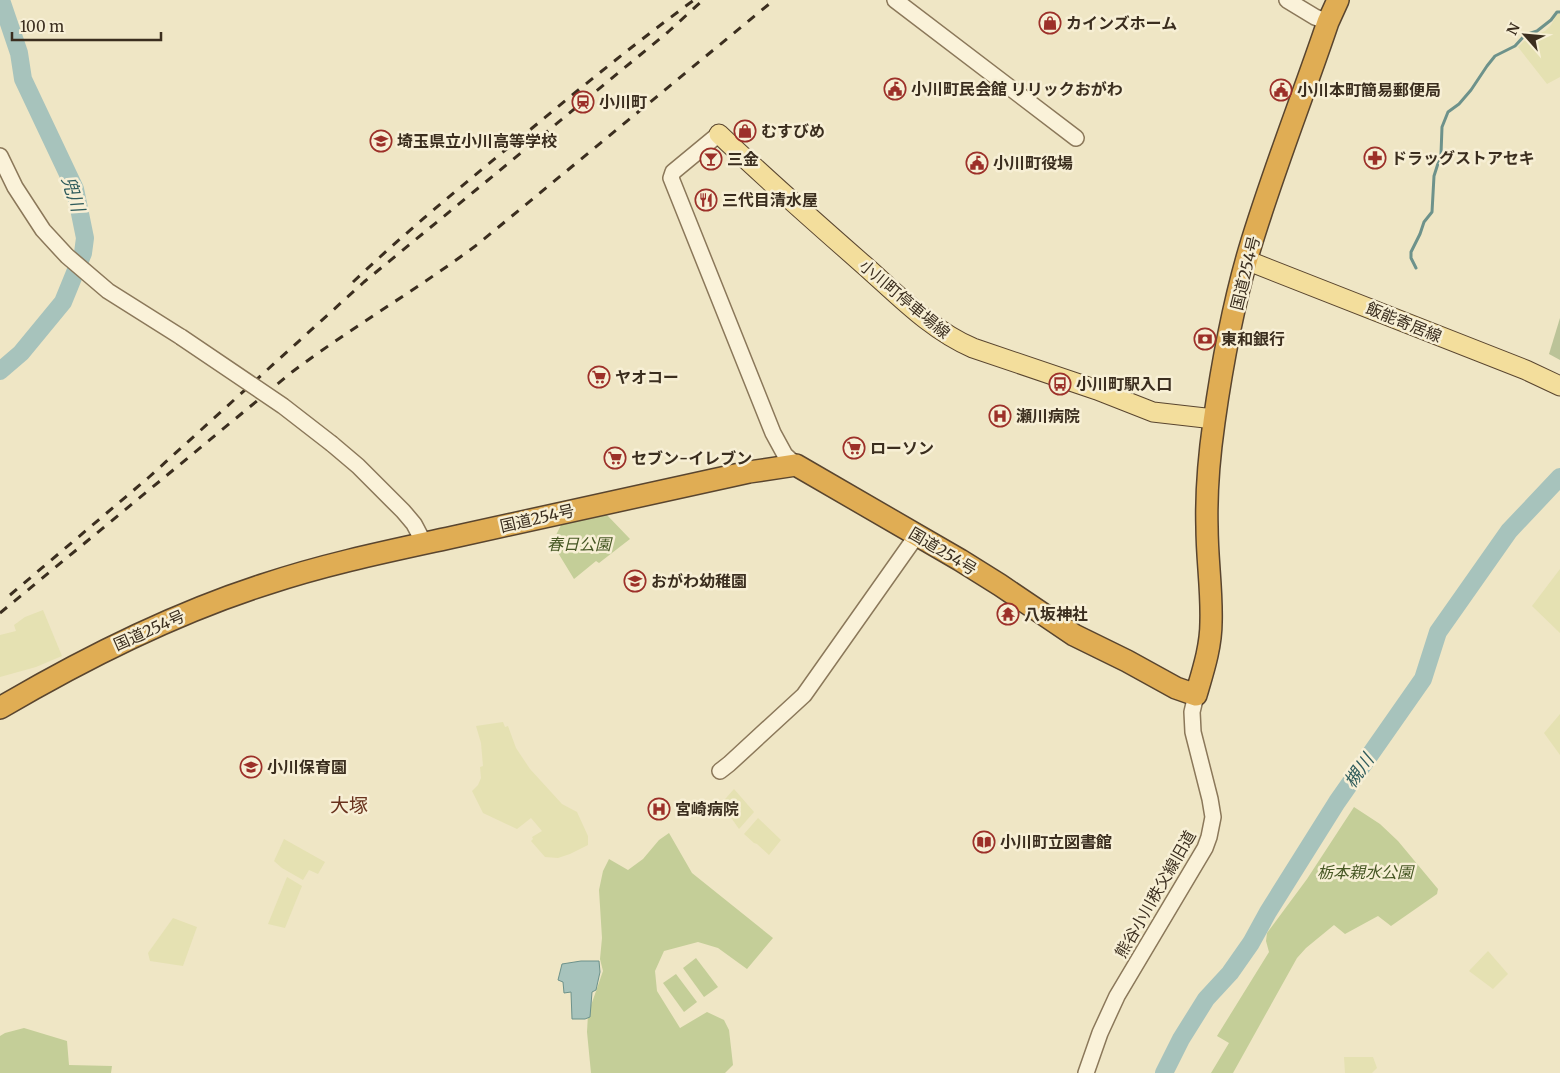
<svg xmlns="http://www.w3.org/2000/svg" width="1560" height="1073" font-family="Merriweather,'Noto Sans JP',serif">
	<style>
		.farmland { fill: #e5e1b2 }
		.green { fill: #c4ce98 }
		.cemetery { fill: #bbc398 }
		.water { fill: #a7c3bc; stroke: #6d928b }
		.lines { fill: none; stroke-linecap: round; stroke-linejoin: round }
		.stream { stroke: #6d928b; stroke-width: 3 }
		.river { stroke: #a7c3bc; stroke-width: 18 }
		.minor-casing { stroke: #8b785a; stroke-width: 18 }
		.major-casing { stroke: #59452f; stroke-width: 21 }
		.highway-casing { stroke: #59452f; stroke-width: 24 }
		.minor { stroke: #faf2d9; stroke-width: 15 }
		.major { stroke: #f3de9c; stroke-width: 19 }
		.highway { stroke: #e0ad54; stroke-width: 21 }
		.rail { stroke: #3b2e1f; stroke-width: 3; stroke-dasharray: 9 9; stroke-linecap: butt }
		.minor-bridge-casing { stroke: #8b785a; stroke-width: 18; stroke-linecap: butt }
		.minor-bridge { stroke: #faf2d9; stroke-width: 15 }
		.labels { text-anchor: middle; stroke-width: 5; stroke-linejoin: round; paint-order: stroke }
		.poi-label { font-size: 16px; font-weight: bold; fill: #3b2e1f; stroke: #f7efd5; text-anchor: start }
		.street-label { font-size: 16px; fill: #3b2e1f; stroke: #f7efd5 }
		.park-label { font-size: 16px; font-style: italic; fill: #475825; stroke: #f7efd5 }
		.water-label { font-size: 18px; font-style: italic; fill: #2e5b5b; stroke: #f7efd5 }
		.quarter-label { font-size: 19px; fill: #69321d; stroke: #f7efd5 }
	</style>
	<rect width="100%" height="100%" fill="#efe6c5"/>
	<g class="farmland">
		<polygon points="1557,14 1560,14 1560,77 1547,84 1518,47 1524,41 1545,31 1551,25"/>
		<polygon points="1560,569 1560,633 1532,606"/>
		<polygon points="43,610 62,656 36,667 0,677 0,635 16,631 14,625 25,617"/>
		<polygon points="1560,714 1560,755 1544,733"/>
		<polygon points="503,722 505,727 508,726 516,748 530,769 562,804 577,812 588,836 588,845 570,854 558,858 545,857 531,841 533,839 532,837 542,831 531,818 517,829 483,813 472,791 478,785 481,778 480,767 483,766 481,743 476,726"/>
		<polygon points="734,789 754,812 739,829 732,819 719,806"/>
		<polygon points="758,818 781,840 769,855 757,844 754,843 744,834"/>
		<polygon points="284,839 325,862 318,874 309,870 303,880 282,868 274,861"/>
		<polygon points="287,877 302,886 285,928 268,924"/>
		<polygon points="173,918 197,927 183,966 150,961 148,953"/>
		<polygon points="1488,951 1508,974 1493,989 1469,971"/>
		<polygon points="1344,1057 1373,1057 1377,1068 1372,1073 1345,1073"/>
	</g>
	<g class="green">
		<polygon points="606,514 630,539 599,563 596,561 574,579 552,543 561,525"/>
		<polygon points="1354,807 1380,824 1398,841 1438,889 1437,894 1391,926 1378,916 1345,934 1334,925 1306,948 1297,958 1233,1073 1211,1073 1229,1043 1217,1036 1269,952 1266,941 1267,933 1307,879"/>
		<polygon points="669,833 692,873 773,938 747,969 718,948 698,942 664,951 655,971 657,991 680,1028 707,1012 724,1020 729,1030 733,1065 725,1073 591,1073 587,1032 588,1014 603,971 600,959 602,938 599,890 603,871 609,859 628,870 643,859 659,840"/>
		<polygon points="696,958 718,987 704,997 683,968"/>
		<polygon points="676,974 697,1002 684,1012 663,983"/>
		<polygon points="24,1028 67,1041 69,1065 112,1066 111,1073 0,1073 0,1036 5,1033"/>
	</g>
	<polygon class="cemetery" points="1560,318 1560,360 1549,354"/>
	<polygon class="water" points="581,961 599,961 600,972 596,990 592,992 590,1017 585,1019 572,1019 571,992 564,993 563,982 558,980 562,964"/>
	<g class="lines">
		<polyline class="stream" points="1416,268 1411,258 1411,252 1420,234 1424,222 1432,212 1434,176 1441,154 1442,127 1448,112 1459,104 1471,90 1487,66 1495,56 1515,46 1525,35 1537,31 1551,20 1557,12 1560,12"/>
		<g class="river">
			<polyline points="0,371 21,353 63,302 83,253 85,238 75,189 23,79 19,53 1,0"/>
			<polyline points="1164,1073 1181,1039 1206,999 1230,973 1251,943 1268,912 1337,802 1423,679 1438,632 1509,531 1560,477"/>
		</g>
		<g class="minor-casing">
			<g id="minor">
				<polyline points="895,0 1076,138"/>
				<polyline points="1287,0 1315,17 1328,22"/>
				<polyline points="719,134 673,172 671,178 773,433 785,455 796,465"/>
				<polyline points="0,156 15,187 43,230 67,256 108,291 181,337"/>
				<polyline points="332,444 358,466 403,511 414,524 424,543"/>
				<polyline points="720,771 729,764 804,695 917,535"/>
				<polyline points="1086,1073 1100,1033 1117,996 1205,848 1209,837 1213,817 1210,799 1193,732 1192,712 1196,695"/>
			</g>
		</g>
		<g class="major-casing">
			<g id="major">
				<path d="M719,134C766,179 815,222 864,265C898,295 931,330 973,348L1097,390L1153,412L1214,419"/>
				<polyline points="1246,260 1526,370 1560,386"/>
			</g>
		</g>
		<g class="highway-casing">
			<path id="highway" d="M0,708C85,658 172,614 266,584C329,563 394,550 458,536C555,514 652,493 749,472L796,465L960,560L1000,585L1074,635L1127,661L1176,688L1196,695C1203,671 1211,647 1211,622C1212,590 1207,559 1207,527C1206,492 1209,457 1214,422C1222,365 1233,306 1249,251C1272,174 1302,99 1328,22L1338,0"/>
		</g>
		<use href="#minor" class="minor"/>
		<use href="#major" class="major"/>
		<use href="#highway" class="highway"/>
		<g class="rail">
			<path d="M353,282C410,228 470,179 531,129C584,85 638,41 694,0"/>
			<polyline points="10,595 148,478 364,282 668,32 703,0"/>
			<path d="M0,613L292,372C352,327 418,289 478,244L774,0"/>
		</g>
		<g class="minor-bridge-casing">
			<polyline id="minor-bridge" points="181,337 283,406 332,444"/>
		</g>
		<use href="#minor-bridge" class="minor-bridge"/>
	</g>
	<defs>
		<g id="shop-ring" transform="scale(1.125)"><circle r="9.5" fill="#f7efd5" stroke="#9c3029" stroke-width="1.5"/><path d="M-5-2.5h2.3a2.7 3.5 0 0 1 5.4 0H5L5.5 6h-11ZM-1.5-2.5h3a1.5 2.3 0 0 0-3 0Z" fill="#9c3029"/></g>
		<g id="civic-ring" transform="scale(1.125)"><circle r="9.5" fill="#f7efd5" stroke="#9c3029" stroke-width="1.5"/><path d="M-.6-6.5H3V-4.5H.6V-3L4-1V1h2V6H-6V1h2V-1L-.6-3ZM-1.2 2.5V6h2.4V2.5Z" fill="#9c3029"/></g>
		<g id="station-ring" transform="scale(1.125)"><circle r="9.5" fill="#f7efd5" stroke="#9c3029" stroke-width="1.5"/><path d="M-3-6H3Q5-6 5-4V2Q5 4 3 4L4.5 6H3L1.5 4h-3L-3 6H-4.5L-3 4Q-5 4-5 2V-4Q-5-6-3-6ZM-3.5-4v3h7v-3ZM-3.5 1v1.5H-2V1ZM2 1v1.5H3.5V1Z" fill="#9c3029"/></g>
		<g id="school-ring" transform="scale(1.125)"><circle r="9.5" fill="#f7efd5" stroke="#9c3029" stroke-width="1.5"/><path d="M0-5L7-2L0 1L-7-2ZM-4 1L0 2.5L4 1V4Q0 6-4 4Z" fill="#9c3029"/></g>
		<g id="pharmacy-ring" transform="scale(1.125)"><circle r="9.5" fill="#f7efd5" stroke="#9c3029" stroke-width="1.5"/><path d="M-2-6h4v4h4v4h-4v4h-4v-4h-4v-4h4Z" fill="#9c3029"/></g>
		<g id="bar-ring" transform="scale(1.125)"><circle r="9.5" fill="#f7efd5" stroke="#9c3029" stroke-width="1.5"/><path d="M-6-5H6L.8 .8V4.5H3.5V6h-7V4.5H-.8V.8Z" fill="#9c3029"/></g>
		<g id="restaurant-ring" transform="scale(1.125)"><circle r="9.5" fill="#f7efd5" stroke="#9c3029" stroke-width="1.5"/><path d="M-5-6h1v4h1v-4h1v4h1v-4h1v5L-1.5 .5V6h-2V.5L-5-1ZM5-6V6H3V1.5H1.5Q1.5-4 5-6Z" fill="#9c3029"/></g>
		<g id="bank-ring" transform="scale(1.125)"><circle r="9.5" fill="#f7efd5" stroke="#9c3029" stroke-width="1.5"/><path d="M-6-4H6V4H-6ZM0-2.3a2.3 2.3 0 1 0 0 4.6a2.3 2.3 0 1 0 0-4.6Z" fill="#9c3029"/></g>
		<g id="supermarket-ring" transform="scale(1.125)"><circle r="9.5" fill="#f7efd5" stroke="#9c3029" stroke-width="1.5"/><path d="M-6-5.5h2.5l.6 2H6L4.5 2H-2.5L-4.4-4H-6ZM-1.5 3.2a1.3 1.3 0 1 0 .1 0ZM3 3.2a1.3 1.3 0 1 0 .1 0Z" fill="#9c3029"/></g>
		<g id="bus-ring" transform="scale(1.125)"><circle r="9.5" fill="#f7efd5" stroke="#9c3029" stroke-width="1.5"/><path d="M-5-6H5V4H4V6H2V4H-2V6H-4V4H-5ZM-3.5-4V0h7V-4ZM-3.5 1.2v1.5H-2V1.2ZM2 1.2v1.5H3.5V1.2Z" fill="#9c3029"/></g>
		<g id="hospital-ring" transform="scale(1.125)"><circle r="9.5" fill="#f7efd5" stroke="#9c3029" stroke-width="1.5"/><path d="M-5-5h3v3.5h4V-5h3V5h-3V1.5h-4V5h-3Z" fill="#9c3029"/></g>
		<g id="temple-ring" transform="scale(1.125)"><circle r="9.5" fill="#f7efd5" stroke="#9c3029" stroke-width="1.5"/><path d="M0-6L5-2H3V0L6.5 2.5H4V6H1.5V3h-3V6H-4V2.5H-6.5L-3 0V-2H-5Z" fill="#9c3029"/></g>
		<g id="library-ring" transform="scale(1.125)"><circle r="9.5" fill="#f7efd5" stroke="#9c3029" stroke-width="1.5"/><path d="M-6-4Q-3-5.5-.7-3.5V5Q-3 3-6 4ZM6-4Q3-5.5 .7-3.5V5Q3 3 6 4Z" fill="#9c3029"/></g>
	</defs>
	<g fill-rule="evenodd">
		<use href="#shop-ring" x="1050" y="23"/>
		<use href="#civic-ring" x="895" y="89"/>
		<use href="#civic-ring" x="1281" y="90"/>
		<use href="#station-ring" x="583" y="102"/>
		<use href="#shop-ring" x="745" y="131"/>
		<use href="#school-ring" x="381" y="141"/>
		<use href="#pharmacy-ring" x="1375" y="158"/>
		<use href="#bar-ring" x="711" y="159"/>
		<use href="#civic-ring" x="977" y="163"/>
		<use href="#restaurant-ring" x="706" y="200"/>
		<use href="#bank-ring" x="1205" y="339"/>
		<use href="#supermarket-ring" x="599" y="377"/>
		<use href="#bus-ring" x="1060" y="384"/>
		<use href="#hospital-ring" x="1000" y="416"/>
		<use href="#supermarket-ring" x="854" y="448"/>
		<use href="#supermarket-ring" x="615" y="458"/>
		<use href="#school-ring" x="635" y="581"/>
		<use href="#temple-ring" x="1008" y="614"/>
		<use href="#school-ring" x="251" y="767"/>
		<use href="#hospital-ring" x="659" y="809"/>
		<use href="#library-ring" x="984" y="842"/>
	</g>
	<g class="labels">
		<g class="poi-label">
			<text x="1066" y="29">カインズホーム</text>
			<text x="911" y="95">小川町民会館 リリックおがわ</text>
			<text x="1297" y="96">小川本町簡易郵便局</text>
			<text x="599" y="108">小川町</text>
			<text x="761" y="137">むすびめ</text>
			<text x="397" y="147">埼玉県立小川高等学校</text>
			<text x="1391" y="164">ドラッグストアセキ</text>
			<text x="727" y="165">三金</text>
			<text x="993" y="169">小川町役場</text>
			<text x="722" y="206">三代目清水屋</text>
			<text x="1221" y="345">東和銀行</text>
			<text x="615" y="383">ヤオコー</text>
			<text x="1076" y="390">小川町駅入口</text>
			<text x="1016" y="422">瀬川病院</text>
			<text x="870" y="454">ローソン</text>
			<text x="631" y="464">セブン-イレブン</text>
			<text x="651" y="587">おがわ幼稚園</text>
			<text x="1024" y="620">八坂神社</text>
			<text x="267" y="773">小川保育園</text>
			<text x="675" y="815">宮崎病院</text>
			<text x="1000" y="848">小川町立図書館</text>
		</g>
		<g class="street-label">
			<text transform="translate(1245 273) rotate(-76)" y="6">国道254号</text>
			<text transform="translate(905 299) rotate(40)" y="6">小川町停車場線</text>
			<text transform="translate(1404 322) rotate(22)" y="6">飯能寄居線</text>
			<text transform="translate(537 518) rotate(-13)" y="6">国道254号</text>
			<text transform="translate(943 551) rotate(31)" y="6">国道254号</text>
			<text transform="translate(149 630) rotate(-24)" y="6">国道254号</text>
			<text transform="translate(1155 894) rotate(-60)" y="6">熊谷小川秩父線旧道</text>
		</g>
		<g class="park-label">
			<text x="579" y="550">春日公園</text>
			<text x="1365" y="878">栃本親水公園</text>
		</g>
		<g class="water-label">
			<text transform="translate(73 194) rotate(72)" y="6">兜川</text>
			<text transform="translate(1359 771) rotate(-55)" y="6">槻川</text>
		</g>
		<g class="quarter-label">
			<text x="349" y="812">大塚</text>
		</g>
	</g>
	<g transform="translate(1525 35) rotate(297)" stroke="#f7efd5" stroke-width="4" paint-order="stroke">
	<path d="M0-4L9 19L0 12L-9 19Z" fill="#3b2e1f"/>
	<text y="-8" font-size="14" font-weight="bold" text-anchor="middle" fill="#3b2e1f">N</text>
	</g>
	<path d="M12 32v8h149v-8" fill="none" stroke="#3b2e1f" stroke-width="2.5"/>
	<text x="20" y="32" font-size="15" fill="#3b2e1f" stroke="#f7efd5" stroke-width="4" paint-order="stroke">100 m</text>
</svg>
